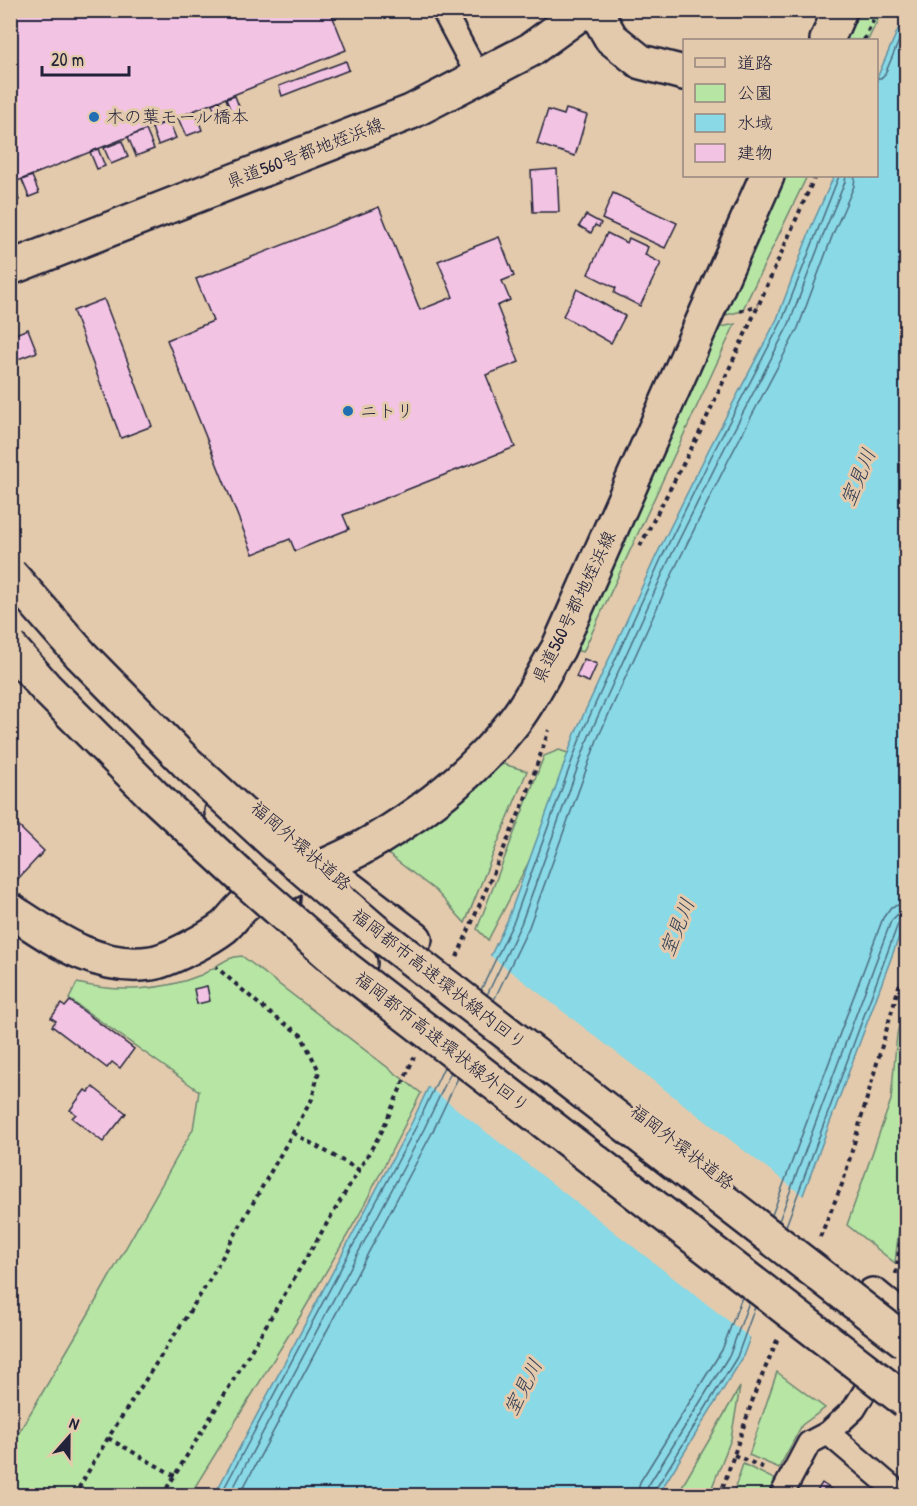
<svg xmlns="http://www.w3.org/2000/svg" width="917" height="1506" font-family="'Patrick Hand','Klee One',sans-serif">
	<style>
		.green { fill: #b7e5a4; stroke: #6c8470; stroke-width: 1.5 }
		.water { fill: #89d9e6; stroke: #6090a2; stroke-width: 1.5 }
		.pier { fill: #e4caac }
		.lines { fill: none; stroke-linecap: round; stroke-linejoin: round }
		.shore { stroke: #4b6b7f; stroke-width: 1.5 }
		.building { fill: #f3c3e4; stroke: #22223b; stroke-width: 1.5 }
		.street-casing { stroke: #22223b; stroke-width: 27 }
		.secondary-casing { stroke: #22223b; stroke-width: 38 }
		.highway-casing { stroke: #22223b; stroke-width: 38 }
		.path { stroke: #22223b; stroke-width: 4; stroke-dasharray: 4.5 4.5; stroke-linecap: butt }
		.street { stroke: #e4caac; stroke-width: 22 }
		.secondary { stroke: #e4caac; stroke-width: 33 }
		.highway { stroke: #e4caac; stroke-width: 33 }
		.highway-bridge-casing { stroke: #22223b; stroke-width: 38; stroke-linecap: butt }
		.highway-bridge { stroke: #e4caac; stroke-width: 33 }
		.poi-dot { fill: #1f6fb2; stroke: #e4caac; stroke-width: 2 }
		.labels { text-anchor: middle; stroke-width: 6; stroke-linejoin: round; paint-order: stroke }
		.poi-label { font-size: 18px; fill: #22223b; stroke: #e4caac; text-anchor: start }
		.street-label { font-size: 18px; fill: #22223b; stroke: #e4caac }
		.water-label { font-size: 20px; font-style: italic; fill: #313d55; stroke: #e4caac }
	</style>
	<rect width="100%" height="100%" fill="#e4caac"/>
	<filter id="ink" filterUnits="userSpaceOnUse"><feTurbulence type="fractalNoise" baseFrequency=".0167" numOctaves="2"/><feDisplacementMap in="SourceGraphic" scale="12" xChannelSelector="R" yChannelSelector="G"/><feConvolveMatrix kernelMatrix="1 2 1 2 8 2 1 2 1" color-interpolation-filters="sRGB"/></filter>
	<g filter="url(#ink)">
		<g class="green">
			<polygon points="857,11 882,11 868,40 843,40"/>
			<polygon points="782,176 807,176 742,311 718,317"/>
			<polygon points="735,324 583,652 571,649 717,328"/>
			<polygon points="559,750 583,758 488,940 477,929 544,756"/>
			<polygon points="503,764 527,771 465,923 436,891 388,854"/>
			<path d="M242,956L421,1093L359,1215L298,1320L190,1495L11,1496V1446L89,1313L193,1129L199,1091L69,999L77,983C118,993 162,991 201,975C217,968 224,957 242,956Z"/>
			<polygon points="906,996 906,1167 895,1263 847,1225 891,1100 897,1034"/>
			<polygon points="777,1372 825,1408 802,1425 779,1468 749,1455"/>
			<polygon points="740,1387 731,1439 709,1495 677,1495"/>
			<polygon points="743,1464 776,1480 769,1495 732,1496"/>
		</g>
		<polygon class="water" points="906,11 906,918 742,1359 658,1495 214,1496 412,1122 508,919 576,731 656,556 709,449 777,319 812,225 834,176 876,176 877,78"/>
		<polygon class="pier" points="488,954 806,1198 753,1340 426,1085"/>
		<g class="lines">
			<g class="shore">
				<polyline points="876,78 881,78 885,74 906,24"/>
				<polyline points="481,990 514,921 582,733 661,559 714,451 782,321 839,176"/>
				<polyline points="487,995 521,924 589,736 668,562 721,455 789,324 825,230 845,182 846,176"/>
				<polyline points="494,1000 529,927 597,740 676,566 729,459 798,328 833,234 854,186 855,176"/>
				<polyline points="772,1215 883,918 891,907 906,903"/>
				<polyline points="779,1221 891,921 898,914 906,912"/>
				<polyline points="786,1226 898,924 901,921 906,920"/>
				<polyline points="220,1496 417,1125 444,1067"/>
				<polyline points="229,1496 424,1129 451,1072"/>
				<polyline points="239,1496 432,1133 458,1078"/>
				<polyline points="637,1496 640,1482 722,1350 742,1297"/>
				<polyline points="646,1496 648,1486 730,1354 749,1302"/>
				<polyline points="654,1496 655,1490 737,1357 755,1307"/>
			</g>
		</g>
		<g class="building">
			<polygon points="10,10 330,10 346,50 10,184"/>
			<polygon points="346,61 349,70 282,96 279,86"/>
			<polygon points="235,96 241,112 233,116 226,99"/>
			<polygon points="219,101 226,119 219,122 212,104"/>
			<polygon points="566,109 587,115 575,156 537,144 548,110 564,115"/>
			<polygon points="195,111 202,130 186,136 178,118"/>
			<polygon points="169,121 176,138 158,145 152,128"/>
			<polygon points="146,130 154,149 136,156 128,137"/>
			<polygon points="122,141 128,157 111,164 104,148"/>
			<polygon points="98,149 105,166 97,169 90,152"/>
			<polygon points="557,169 559,212 533,212 531,171"/>
			<polygon points="32,176 39,193 29,197 22,180"/>
			<polygon points="10,184 13,184 19,200 10,203"/>
			<polygon points="613,193 677,223 665,248 602,219"/>
			<polygon points="379,207 420,310 453,297 438,261 499,237 514,276 502,281 510,300 497,306 519,362 486,375 515,447 343,515 349,529 295,551 290,539 253,554 167,340 213,321 196,279"/>
			<polygon points="586,215 601,223 599,227 595,225 591,233 579,226"/>
			<polygon points="607,233 627,243 629,238 648,247 645,255 661,263 640,306 614,293 616,288 588,274"/>
			<polygon points="577,289 625,316 611,343 563,316"/>
			<polygon points="104,299 152,426 121,438 73,311"/>
			<polygon points="28,329 37,352 10,362 10,336"/>
			<polygon points="584,659 597,664 589,682 576,677"/>
			<polygon points="10,818 44,851 15,882 10,878"/>
			<polygon points="207,986 210,1001 197,1004 194,989"/>
			<polygon points="70,1001 134,1049 120,1068 112,1062 107,1068 52,1026 56,1021 51,1018 61,1004 65,1007"/>
			<polygon points="93,1087 126,1113 103,1142 72,1118 76,1114 70,1110 85,1090 89,1092"/>
			<polygon points="822,1483 841,1496 814,1496"/>
		</g>
		<g class="lines">
			<g class="street-casing">
				<g id="street">
					<polyline points="443,10 478,76"/>
					<polyline points="828,1433 902,1496"/>
					<polyline points="781,1496 809,1443 828,1433 854,1409 868,1386"/>
				</g>
			</g>
			<g class="secondary-casing">
				<g id="secondary">
					<polyline points="595,10 611,38 641,62 684,73"/>
					<polyline points="827,40 840,10"/>
					<polyline points="10,268 411,112 530,50 585,10"/>
					<path d="M10,910C53,938 97,971 151,963C168,961 210,938 224,927C233,919 239,908 249,902C285,881 324,868 360,849C418,817 472,775 513,723C531,701 543,673 558,649L767,176"/>
				</g>
			</g>
			<g class="highway-casing">
				<g id="highway">
					<polyline points="222,812 251,845 258,871 247,903"/>
					<polyline points="321,867 317,914 335,941 360,963"/>
					<polyline points="333,876 415,939"/>
					<polyline points="873,1295 906,1322"/>
				</g>
			</g>
			<g class="path">
				<polyline points="864,40 878,10"/>
				<polyline points="740,311 758,305"/>
				<polyline points="640,546 701,430 759,304 815,176"/>
				<polyline points="457,957 524,802 549,730"/>
				<polyline points="293,1133 359,1170"/>
				<polyline points="820,1237 843,1182 899,986 906,975"/>
				<polyline points="896,1274 906,1194"/>
				<polyline points="108,1438 175,1476"/>
				<polyline points="734,1455 767,1469"/>
				<polyline points="74,1496 108,1438 206,1286 312,1099 319,1071 301,1035 267,1011 216,967"/>
				<polyline points="162,1496 234,1379 382,1131 414,1057"/>
				<polyline points="720,1496 756,1390 778,1338"/>
			</g>
			<use href="#street" class="street"/>
			<use href="#secondary" class="secondary"/>
			<use href="#highway" class="highway"/>
			<g class="highway-bridge-casing">
				<g id="highway-bridge">
					<polyline points="10,574 81,655 186,762 276,845 374,930 906,1342"/>
					<polyline points="10,647 46,688 153,795 244,879 344,967 906,1401"/>
				</g>
			</g>
			<use href="#highway-bridge" class="highway-bridge"/>
		</g>
	</g>
	<g class="poi-dot">
		<circle cx="94" cy="117" r="6"/>
		<circle cx="348" cy="411" r="6"/>
	</g>
	<g class="labels">
		<g class="poi-label">
			<text x="106" y="123">木の葉モール橋本</text>
			<text x="360" y="417">ニトリ</text>
		</g>
		<g class="street-label">
			<text transform="translate(305 153) rotate(-21)" y="6">県道560号都地姪浜線</text>
			<text transform="translate(574 607) rotate(-64)" y="6">県道560号都地姪浜線</text>
			<text transform="translate(301 846) rotate(41)" y="6">福岡外環状道路</text>
			<text transform="translate(439 979) rotate(38)" y="6">福岡都市高速環状線内回り</text>
			<text transform="translate(442 1042) rotate(38)" y="6">福岡都市高速環状線外回り</text>
			<text transform="translate(682 1147) rotate(38)" y="6">福岡外環状道路</text>
		</g>
		<g class="water-label">
			<text transform="translate(858 477) rotate(-67)" y="7">室見川</text>
			<text transform="translate(677 927) rotate(-68)" y="7">室見川</text>
			<text transform="translate(523 1387) rotate(-63)" y="7">室見川</text>
		</g>
	</g>
	<rect width="917" height="1506" fill="none" stroke="#e4caac" stroke-width="36"/>
	<rect x="18" y="18" width="881" height="1470" fill="none" stroke="#22223b" stroke-width="2" filter="url(#ink)"/>
	<rect x="683" y="39" width="195" height="138" fill="#e4caac" stroke="#96877f" stroke-width="1.5"/>
	<rect x="695" y="58" width="30" height="9" fill="#e4caac" stroke="#96877f" stroke-width="1.5"/>
	<text x="737" y="69" font-size="18" fill="#22223b">道路</text>
	<rect x="695" y="84" width="30" height="18" fill="#b7e5a4" stroke="#96877f" stroke-width="1.5"/>
	<text x="737" y="99" font-size="18" fill="#22223b">公園</text>
	<rect x="695" y="114" width="30" height="18" fill="#89d9e6" stroke="#96877f" stroke-width="1.5"/>
	<text x="737" y="129" font-size="18" fill="#22223b">水域</text>
	<rect x="695" y="144" width="30" height="18" fill="#f3c3e4" stroke="#96877f" stroke-width="1.5"/>
	<text x="737" y="159" font-size="18" fill="#22223b">建物</text>
	<g transform="translate(69 1437) rotate(21)" stroke="#e4caac" stroke-width="4.5" paint-order="stroke">
	<path d="M0-4.5L10 22L0 15L-10 22Z" fill="#22223b"/>
	<text y="-9" font-size="16" font-weight="bold" text-anchor="middle" fill="#22223b">N</text>
	</g>
	<path d="M42 66v9h87v-9" fill="none" stroke="#22223b" stroke-width="3"/>
	<text x="51" y="66" font-size="18" fill="#22223b" stroke="#e4caac" stroke-width="4.5" paint-order="stroke">20 m</text>
</svg>
